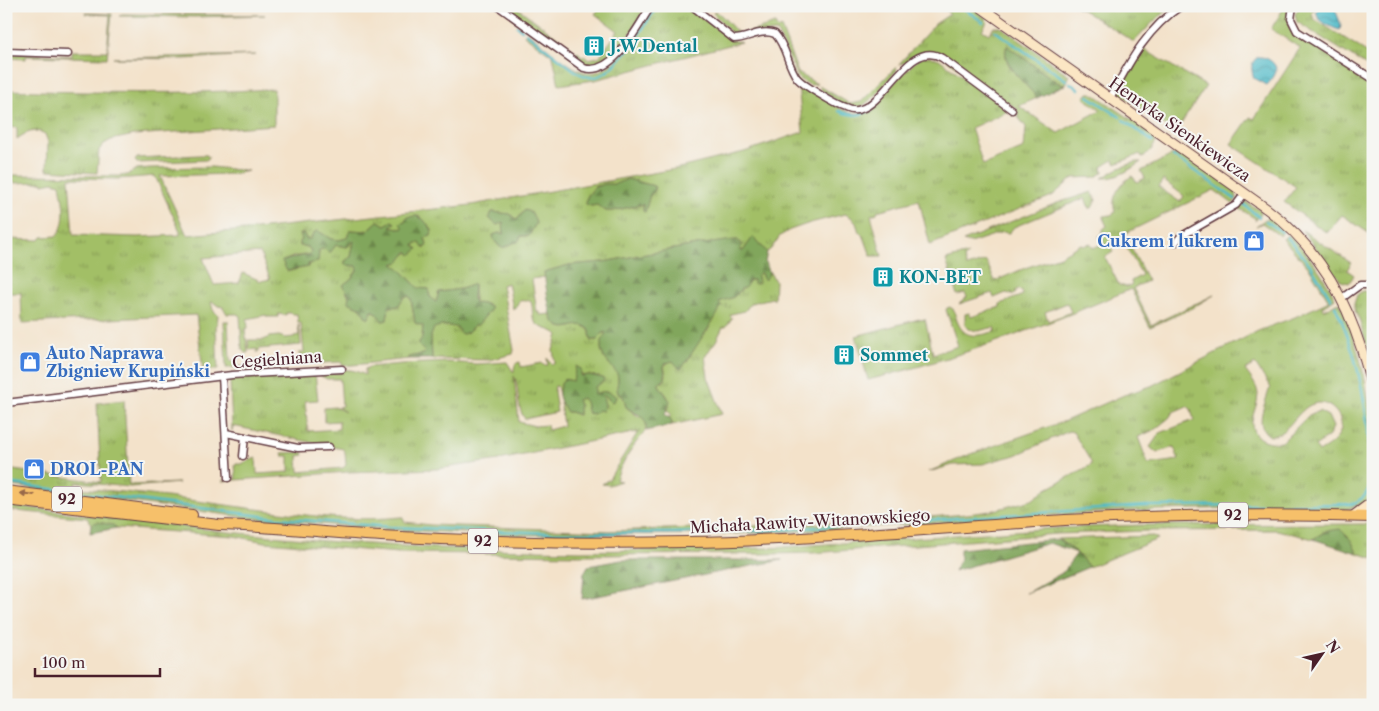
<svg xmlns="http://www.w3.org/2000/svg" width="1379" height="711" font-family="'Libre Caslon Text',serif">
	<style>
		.grass { fill: url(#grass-tufts); stroke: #766f48; fill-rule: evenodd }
		.forest { fill: url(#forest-firs); stroke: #666243 }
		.water { fill: url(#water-waves); stroke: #4c6c79 }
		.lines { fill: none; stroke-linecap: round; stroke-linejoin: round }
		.stream { stroke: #4db9c7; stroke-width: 2.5 }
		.street-casing { stroke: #633c43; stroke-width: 9 }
		.secondary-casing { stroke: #633c43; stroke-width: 11 }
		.primary-casing { stroke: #633c43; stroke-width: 12 }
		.street { stroke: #fff; stroke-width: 6 }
		.secondary { stroke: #fbe6c4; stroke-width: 9 }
		.primary { stroke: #f6c06b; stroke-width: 10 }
		.oneway { fill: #976748 }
		.labels { text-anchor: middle; stroke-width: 4; stroke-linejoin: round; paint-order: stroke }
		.shield { fill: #f6f6f2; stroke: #7e6067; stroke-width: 1 }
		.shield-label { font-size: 15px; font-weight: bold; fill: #4a1f2b }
		.culture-label { font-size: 16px; font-weight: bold; fill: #0d838f; stroke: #f6f6f2; text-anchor: start }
		.street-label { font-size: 16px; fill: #4a1f2b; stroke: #f6f6f2 }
		.shop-label { font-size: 16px; font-weight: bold; fill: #366cbe; stroke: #f6f6f2; text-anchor: start }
	</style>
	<defs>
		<pattern id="grass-tufts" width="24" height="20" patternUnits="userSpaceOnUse" patternTransform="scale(1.25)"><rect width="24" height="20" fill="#a2bf66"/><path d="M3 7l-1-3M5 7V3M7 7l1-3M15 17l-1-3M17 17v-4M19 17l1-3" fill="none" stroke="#869b54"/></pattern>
		<pattern id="forest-firs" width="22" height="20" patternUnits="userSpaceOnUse" patternTransform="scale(1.25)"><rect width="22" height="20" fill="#81a65b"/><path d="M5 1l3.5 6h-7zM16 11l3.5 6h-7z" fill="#6c874b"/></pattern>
		<pattern id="water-waves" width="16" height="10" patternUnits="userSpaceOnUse" patternTransform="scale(1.25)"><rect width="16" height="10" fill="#4db9c7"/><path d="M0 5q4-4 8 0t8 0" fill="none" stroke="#4296a2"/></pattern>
	</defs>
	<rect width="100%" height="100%" fill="#f6f6f2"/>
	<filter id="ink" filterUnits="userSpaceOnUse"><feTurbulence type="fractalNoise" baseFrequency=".02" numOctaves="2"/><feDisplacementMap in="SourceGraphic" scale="10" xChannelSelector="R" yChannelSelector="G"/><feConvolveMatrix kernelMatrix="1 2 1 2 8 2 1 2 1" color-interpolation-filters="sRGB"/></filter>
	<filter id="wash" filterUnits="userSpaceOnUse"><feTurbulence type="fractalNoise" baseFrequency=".0096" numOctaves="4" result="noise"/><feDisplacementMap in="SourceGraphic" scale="20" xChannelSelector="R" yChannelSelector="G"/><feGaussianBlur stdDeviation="1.12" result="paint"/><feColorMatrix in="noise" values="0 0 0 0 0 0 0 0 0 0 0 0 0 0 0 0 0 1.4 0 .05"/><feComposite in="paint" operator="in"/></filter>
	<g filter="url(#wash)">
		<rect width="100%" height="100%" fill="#f3e2ca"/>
		<g class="grass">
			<polygon points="504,6 515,6 564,42 560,45 552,42"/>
			<path d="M601,6H648C639,20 607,78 586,65C582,62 579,56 576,53L577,51L583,57L584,56L588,59L599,57L618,31L595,14Z"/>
			<path d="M654,6H688L731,40L741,42L595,80L559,85L553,56L524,35L527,32C544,44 561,62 581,71C611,84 639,27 654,6Z"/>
			<path d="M941,6H971L986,18L987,22L982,30L989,34L994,27H1001L1069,75L1064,86L1058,83L1007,46L1006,48C1001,67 1028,84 1037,98L1019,106L1058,133L1101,110L1084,98L1088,93H1092L1152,133L1156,141C1154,147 1148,155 1142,157L1140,154L1116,164L1113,160L1102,167L1103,172L1096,177L1073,178L1052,196L930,245L919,200L877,211V213L871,215L882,256H871L864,237L859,232L856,223L851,217L845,214L810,223L790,230L780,236L771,249L767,252L753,237L743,251H741V244L738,240L696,245L603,262L569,265L544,272L545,277L532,279L537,312H540V315L551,314C551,319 552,320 556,324C568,335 577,318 588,329C591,332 590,337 591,340H597L602,333L606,332C604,337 601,342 601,347C601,358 612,365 617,374C621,385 611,388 624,399L626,407L639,417L642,416L647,423C646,433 641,436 635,444C627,455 620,467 616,480L621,481L609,485L602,484L609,479L638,432L499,460L437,469L348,472L222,481L236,479L235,464H241L256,458L257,474L289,472V456H283L282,453L303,452L304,455L298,456L299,472L343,468L346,465L345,452L343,449L233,426L232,431L230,379L315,373L318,400L305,401L308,431L339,429V421L324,422V408L335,407L345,412L338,407L342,406L340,379H327L321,376V373H342V370C351,369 357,371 365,375V369L369,367L401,364L448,362L476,364L507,362L514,373C514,367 514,363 520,362L521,367L542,363L543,365H548L547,358L552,364L555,363L553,350L558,335C552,328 538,330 534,320C531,313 534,307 530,300L519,301L517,306L513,309L508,283L502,285L514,350L513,354L489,360L432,359L431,336L433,328C442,325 449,325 458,328L460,333L463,334L468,332L474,325L478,324L491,309V307L485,304L474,303V285L461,289L439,292L436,302C431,299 428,295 429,289L418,288L399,268L392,264L399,262L403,256L409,252L411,255L417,249L414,246L415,243H420L425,249L427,244L425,238L431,236L432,230L419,216L407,217L405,221L401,224L404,227L402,229L390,226L395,223L392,221L385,225L378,221L367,231L350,230L347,238L339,240L331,239L318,231L315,232L310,239H306L304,234H300L302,239L300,243V246C306,246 309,246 311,252L310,254L293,257L283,261L287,271L308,267V264L318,262L319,251L321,249H325L330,252L336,245L347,247L354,241L351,257L345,261V265L357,266L358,269L351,279L343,285L349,296L348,302L360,307L366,317L368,319L373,311H375L383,321L387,320L389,307L398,306L404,297L408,296L411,298L415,323L423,326L422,338L419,343V346L425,352L424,354L408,357L409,359L343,366L341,362L226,368L224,321H228L230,361L237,360L238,367L302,361V355H299V353L304,352L301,323H298L297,314H292L291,313H286V315L278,314V317H267L266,315L247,319L248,328L245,329L248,353H245L242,350L240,316L237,314H227L223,307L218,306L213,302H211L213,310L218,315L217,325L216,326L218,369L189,373L203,370L196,315L22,323L21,293H6V239L40,240L42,237L57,236C68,222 63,201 60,184L53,182L43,184V182L14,183V182H6V175L119,176L127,175L137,169L151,168L212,167L248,171L233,174L160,176L187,235L256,229L471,205L675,169L744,152L803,132L798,85L794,81C788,66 784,44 770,35L775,37L781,46L796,81L842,109L851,113H858L870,107L917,60C925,56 930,56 939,59L1006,108V112L971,128L983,165L1024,148L1026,127L1018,117L1017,109L942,56C917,43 919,61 899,64L935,24L950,14ZM155,176L180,231V235L137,237L73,235L69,178L117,179ZM628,179L654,186L655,190L650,194L645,212L643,211V204L613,211H606L597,205L591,206L586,204L587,197L595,186L615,184ZM525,210L532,213L536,223L529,236H521L517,242C511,242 507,249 500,247L494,240L493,235L499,233L504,234V222L497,225L489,218L492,212L510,214L517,220ZM260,253L270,279L261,281L243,273L239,283L214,285L203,258ZM576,367L581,369V376L589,375L603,378L604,381L595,387L594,392L595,394C602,391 610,391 616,397L614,401L611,402L606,396L602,395C601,401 605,404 603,411L598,410L594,414L588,413L585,400L580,398L577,400L579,405V415H577L571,412H567L560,402L563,426L548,430L547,425L535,426L519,422L514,376C520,388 516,408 525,419L557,412L554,391L555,386H557L559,395L560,386L564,379L573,381Z"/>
			<polygon points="1076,6 1172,6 1152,23 1134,42"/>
			<polygon points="1285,6 1289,6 1290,29 1301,38 1373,82 1373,236 1342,215 1327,233 1284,202 1296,187 1231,144 1250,117 1254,119 1300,48 1271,29"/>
			<polygon points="1300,6 1315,6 1312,14 1314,19 1373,56 1373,70 1297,22 1295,14"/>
			<polygon points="715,11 721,15 740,35 775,24 778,29 781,27 798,73 817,84 810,85 799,79 777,32 734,36 713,13"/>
			<polygon points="86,13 112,14 107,58 26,56 26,59 6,58 6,54 9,53 72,56 72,51 107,51 110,15 86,14"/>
			<polygon points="122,14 265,15 195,17 119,16"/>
			<polygon points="1143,49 1206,86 1175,133 1118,92"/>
			<polygon points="256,55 183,59 113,58"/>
			<polygon points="896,67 897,70 876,95 860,108 847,107 825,94 820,88 820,86 850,104 861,102"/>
			<path d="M274,89V125L134,135L111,140L104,144L99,150L97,173L47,170L48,142L45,134C35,128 25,133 17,139V128L6,127V90C96,93 184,94 274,89Z"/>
			<path d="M1176,153L1190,159L1236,192L1237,199L1233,204L1214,190L1124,234L1148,281L1133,288L1151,325L1214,295L1190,309L1150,327L1131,289C1045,326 958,358 868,380L856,336L919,319L920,320L925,319L933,354L958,346L946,310L947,308L950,307L954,310C960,338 971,339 996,331L995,327L978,331L968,329L965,325V314L969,313L971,317L1000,307V304L1023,295L1022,292L1018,289L1015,291L1016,293L1013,295L1006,293L994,298L992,293L959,304L967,297L965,293L957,295L946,260L968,254L964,259L967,267L986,261L995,281L1025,268L1060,256L1081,244L1084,246L1090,243L1093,248L1102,244L1099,236L1103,234V229L1107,226L1103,218L1104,216L1111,215L1115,212C1110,198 1120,183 1132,176L1137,182L1145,178L1141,171ZM1163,180L1184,196L1180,202L1158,187ZM1119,240L1124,243L1142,275L1131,281L1132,284L1127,287L1119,285L1105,257L1113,252L1109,242ZM1067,303L1071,312L1048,321L1045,312Z"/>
			<polygon points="200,155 207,155 209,158 206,160 137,163 135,161 137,158"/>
			<path d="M1136,162H1141C1129,170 1117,179 1102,178L1119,168Z"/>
			<polygon points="1092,192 1096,200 1092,208 1089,208 1085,198 1014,227 1009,233 1003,232 970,243 963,241 1057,203"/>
			<polygon points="1243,200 1261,211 1261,214 1255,221 1256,219 1237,207"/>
			<polygon points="1271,217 1284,229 1280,236 1262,223 1256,226 1267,218"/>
			<polygon points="1302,230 1351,263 1347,270 1354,275 1349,283 1341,281"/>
			<path d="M1288,234C1308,252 1323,274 1335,298L1323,307L1324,310L1336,303H1340C1363,354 1373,407 1373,463C1373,472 1375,485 1372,493C1367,504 1357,506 1347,509L1234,508L1123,511L805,531L733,534L518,535L393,530L258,519L6,485V469L101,482L97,403L124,400L129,485L179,483L130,487L76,482L75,488C144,492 212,504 280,512C321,517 361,521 402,517L405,522L431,525L608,531L866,522L967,514L991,511L1032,500L1045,490L1091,465V462L1073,432L1069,431L1016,455L1000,459L983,464L953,465L928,472L971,454L1065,421L1124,395L1151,386L1258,331L1295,317L1329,301L1310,269L1283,239ZM1255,364L1271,388L1269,390C1265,405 1253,426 1270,436C1289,435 1296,410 1313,404C1329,398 1348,419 1339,434C1335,443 1327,447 1319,452L1315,446L1329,436L1333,427L1328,416L1319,411L1309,415L1282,442C1268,444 1251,439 1252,421C1253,412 1258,404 1258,394C1257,385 1250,377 1245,370ZM1187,406L1191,409L1194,420L1160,433L1150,447L1157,453L1174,447L1179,460L1148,464L1138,437L1154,430L1169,418L1173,412Z"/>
			<path d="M769,271L775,281L774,300L772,298L751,303L745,311L731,314L730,316L732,318L726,327H723L716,341L705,356L708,377L722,414L672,425V421L669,418L671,414L667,411C667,409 669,406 669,403C670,397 662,390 659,385V383L664,381L666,375L664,366L670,361L686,363L696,345L709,328L720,306L718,302L734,297L750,280L758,281L757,275L761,273L763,279L769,274Z"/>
			<polygon points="1362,291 1373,292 1373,367 1359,319 1354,308 1354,304 1357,295"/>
			<polygon points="298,325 299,325 301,345 259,349 259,352 257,352 257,349 249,350 248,340 264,340 269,337 279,336 285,338 294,337 294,336 299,335"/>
			<path d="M6,505L228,532L336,542L435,548L581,551L770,548L1057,528L1146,525L1365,524H1373V558L1357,553L1351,540L1326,531L1313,539L1277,530L1148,531L1057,534L814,553L769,554L581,555L398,553L265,542L234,536L117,528C110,523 99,522 91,524L87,518L6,510Z"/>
			<polygon points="1153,536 1158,539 1089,567 1077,553 1058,539"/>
		</g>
		<g class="forest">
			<path d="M1007,46L1058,83L1064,85L1037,98C1028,85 999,64 1007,46Z"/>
			<polygon points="628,179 654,186 655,191 650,195 645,212 643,211 643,204 613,211 606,211 597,205 591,206 586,204 587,197 595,187 605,184 615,184"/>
			<path d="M525,210L532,213L536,223L529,236H521L518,242C511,242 507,249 500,247L494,240L493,235L499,233L504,234L503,222L497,225L489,218L492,212L510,214L517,220Z"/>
			<path d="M416,216L423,219L432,230L431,236L425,238L427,244L426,247L423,248L420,243H416L414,246L418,249L411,255L409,252H407L399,262L393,264L399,268L418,288L429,289C428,295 431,299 436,302L439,292L461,289L474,284L473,298L474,303L485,304L490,307L491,309L478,325H474L468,332L463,334L460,333L458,328C449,325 442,325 434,328L431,336L432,359H408V357L424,354L425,352L419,346V342L422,338L423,326L415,323L411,298L408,296L404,297L398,306L389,307L387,320L382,321L375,311H372L368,319L366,317L360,307L348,302L349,295L343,285L351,279L358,269L357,266L345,265V261L351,257L354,241L347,247L336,245L330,253L325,249H321L319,251L318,262L308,264V267L287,271L282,261L310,254L311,252C309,246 306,246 300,246V242L302,239L300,234H304L306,239H310L315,232L318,231L331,239L339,240L347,238L350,230L367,231L378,221L385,225L392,221L395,223L390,226L402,229L403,227L400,224L402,222L405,221L407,217Z"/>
			<path d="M753,237L767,252L765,262L769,274L766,279H763L761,273H759L757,276L758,283L755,284L753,280H750L744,289L742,288L734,297L719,302L721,306L717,315L682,368L680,369L673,361L666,363L664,366C664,374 669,379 659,383V385L670,401L665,415L671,419L672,425L646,431C648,416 637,415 626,407L624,398C611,389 621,384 617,374C612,365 601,358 601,347C601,342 604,337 606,332L602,333L597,340H591C590,337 591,332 589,329C577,318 567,336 554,322C550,318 545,280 544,272L569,265L603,262L696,245L734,240H738L741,244V251H743Z"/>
			<path d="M576,366L581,369V376L589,375L603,378L604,381L595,387V394C602,391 610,390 616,397L614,401L611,402L606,396H603L605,405L603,411L598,410L594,414L588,413C585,408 587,402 582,398L577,400L579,405V415L571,412H567C559,400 555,393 564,379L573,381Z"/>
			<polygon points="98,522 113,525 117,528 90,533 91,524"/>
			<polygon points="1340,529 1351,540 1357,553 1313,539 1326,531"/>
			<polygon points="1058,539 1077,553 1089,567 1026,593 1062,573 1077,553 1049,543 954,571 960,559 960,549"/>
			<polygon points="621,560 782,560 582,599 584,573 588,566"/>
		</g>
		<g class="water">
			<path d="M1319,6H1334L1341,25L1340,30C1334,29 1317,21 1317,14C1316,12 1318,9 1319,6Z"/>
			<path d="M1258,57C1265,56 1277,62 1276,71C1275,76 1270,82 1267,85L1254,78C1251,70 1250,62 1258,57Z"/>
		</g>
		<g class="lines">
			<g class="stream">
				<polyline points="960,6 983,22"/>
				<polyline points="1120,6 1128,12 1134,11"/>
				<polyline points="1141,8 1145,6"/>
				<polyline points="517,26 522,30"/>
				<polyline points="995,31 1066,80"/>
				<path d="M526,33L578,73C586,77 593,79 601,75C620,67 646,24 657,6"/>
				<polyline points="1070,83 1079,89"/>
				<polyline points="1088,96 1120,117"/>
				<path d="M839,111C853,117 864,116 876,106"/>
				<polyline points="1123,120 1152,141"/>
				<polyline points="1173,156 1235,199"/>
				<polyline points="1242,203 1259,217"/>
				<polyline points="1266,221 1282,232"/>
				<polyline points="1287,237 1311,266 1331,299"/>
				<path d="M6,483L277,518L390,527L554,533H671L773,530L1146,506L1351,504C1361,501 1368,494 1371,484C1374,474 1371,460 1370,450C1366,401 1357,350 1335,306"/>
			</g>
		</g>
	</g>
	<g filter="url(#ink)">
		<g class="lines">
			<g class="street-casing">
				<g id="street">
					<path d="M498,6L584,68C613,77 638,26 651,6"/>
					<path d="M692,6L734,39C748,39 761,28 775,34C787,47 787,65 797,78C803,85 836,105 846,108C850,110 856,111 861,109C886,102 911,38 942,58L1012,110"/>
					<polyline points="1293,6 1291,19 1297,31 1373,79"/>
					<polyline points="6,52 68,54"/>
					<path d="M1110,98C1129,63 1146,29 1181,6"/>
					<polyline points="1176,242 1180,237 1236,205 1245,193"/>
					<polyline points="1342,298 1360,285 1373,285"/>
					<polyline points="222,376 228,478"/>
					<polyline points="6,403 232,375 342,369"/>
					<polyline points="226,433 298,448 329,447"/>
					<polyline points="243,456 245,437"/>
				</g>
			</g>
			<g class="secondary-casing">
				<g id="secondary">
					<path d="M979,6L1267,209C1327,253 1358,322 1373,393"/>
					<polyline points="1353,516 1373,501"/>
				</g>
			</g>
			<g class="primary-casing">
				<g id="primary">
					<polyline points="6,491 192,515"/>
					<path d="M6,500L219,525C273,526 327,533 381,536C483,542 586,544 688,542C814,540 940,528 1065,520C1168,515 1270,514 1373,517"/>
				</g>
			</g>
			<use href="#street" class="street"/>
			<use href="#secondary" class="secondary"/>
			<use href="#primary" class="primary"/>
		</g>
		<defs><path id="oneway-solid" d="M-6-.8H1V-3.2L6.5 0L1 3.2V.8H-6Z" transform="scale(1.25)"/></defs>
		<use class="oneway" href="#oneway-solid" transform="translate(27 494) rotate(-173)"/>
	</g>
	<defs>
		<g id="building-square" transform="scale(1.125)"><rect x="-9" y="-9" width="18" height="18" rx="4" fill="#0f9aa8" stroke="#f6f6f2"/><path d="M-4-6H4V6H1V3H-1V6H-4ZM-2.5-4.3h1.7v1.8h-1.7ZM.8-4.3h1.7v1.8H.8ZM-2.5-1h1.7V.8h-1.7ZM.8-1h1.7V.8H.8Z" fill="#fff"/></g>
		<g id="shop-square" transform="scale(1.125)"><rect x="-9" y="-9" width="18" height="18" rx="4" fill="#3f7fe0" stroke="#f6f6f2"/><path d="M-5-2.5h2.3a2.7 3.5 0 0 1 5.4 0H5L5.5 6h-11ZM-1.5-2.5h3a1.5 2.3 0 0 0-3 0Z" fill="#fff"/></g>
	</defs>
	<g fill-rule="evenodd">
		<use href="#building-square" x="594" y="46"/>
		<use href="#shop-square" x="1254" y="241"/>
		<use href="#building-square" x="883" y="277"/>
		<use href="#building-square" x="844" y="355"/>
		<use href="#shop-square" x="30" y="362"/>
		<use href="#shop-square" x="34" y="469"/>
	</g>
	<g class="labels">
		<g class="shield">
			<rect x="52" y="486.5" width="30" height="25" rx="4"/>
			<rect x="1218" y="502.5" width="30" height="25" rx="4"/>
			<rect x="468" y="528.5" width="30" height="25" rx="4"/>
		</g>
		<g class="shield-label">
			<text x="67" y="504">92</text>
			<text x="1233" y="520">92</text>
			<text x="483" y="546">92</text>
		</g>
		<g class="culture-label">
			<text x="610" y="52">J.W.Dental</text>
			<text x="899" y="283">KON-BET</text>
			<text x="860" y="361">Sommet</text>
		</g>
		<g class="street-label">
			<text transform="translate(1180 129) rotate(35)" y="6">Henryka Sienkiewicza</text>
			<text transform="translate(277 359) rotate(-4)" y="6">Cegielniana</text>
			<text transform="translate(810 521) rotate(-3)" y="6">Michała Rawity-Witanowskiego</text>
		</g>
		<g class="shop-label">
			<text x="1238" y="247" text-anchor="end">Cukrem i lukrem</text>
			<text x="46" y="359">Auto Naprawa<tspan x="46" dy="18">Zbigniew Krupiński</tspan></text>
			<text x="50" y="475">DROL-PAN</text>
		</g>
	</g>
	<rect width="1379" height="711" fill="none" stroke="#f6f6f2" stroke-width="25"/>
	<g transform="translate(1322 654) rotate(56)" stroke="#f6f6f2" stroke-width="4" paint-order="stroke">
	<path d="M0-4L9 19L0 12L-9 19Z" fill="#4a1f2b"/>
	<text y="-8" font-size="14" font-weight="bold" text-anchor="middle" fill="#4a1f2b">N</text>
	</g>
	<path d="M35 668v8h125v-8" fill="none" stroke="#4a1f2b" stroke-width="2.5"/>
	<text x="42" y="668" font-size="15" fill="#4a1f2b" stroke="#f6f6f2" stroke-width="4" paint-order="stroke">100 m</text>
</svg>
